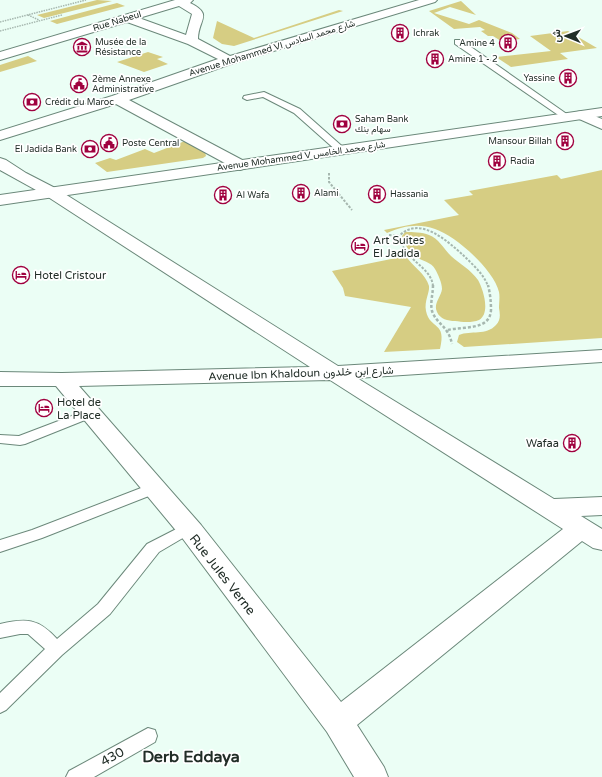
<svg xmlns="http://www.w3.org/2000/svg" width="602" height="777" font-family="'Varela Round',Vazirmatn,sans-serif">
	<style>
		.green { fill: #d6cd83 }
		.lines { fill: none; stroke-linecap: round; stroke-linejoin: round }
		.service-casing { stroke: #6b887a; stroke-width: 2 }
		.minor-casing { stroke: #6b887a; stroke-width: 2 }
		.tertiary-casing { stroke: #6b887a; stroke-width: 2 }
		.path-far2 { stroke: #a6b7af; stroke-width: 1.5; stroke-dasharray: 1.5 1; stroke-linecap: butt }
		.path-far1 { stroke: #a6b7af; stroke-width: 2; stroke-dasharray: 2.5 1.5; stroke-linecap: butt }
		.path { stroke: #a6b7af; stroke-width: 2.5; stroke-dasharray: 3 2; stroke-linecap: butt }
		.service { fill: #fff; fill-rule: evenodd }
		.minor { fill: #fff; fill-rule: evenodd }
		.tertiary { fill: #fff; fill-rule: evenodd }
		.labels { text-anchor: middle; stroke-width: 3.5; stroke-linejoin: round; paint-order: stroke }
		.far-street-label { font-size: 9px; fill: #212d27; stroke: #fff }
		.far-poi-label { font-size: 9px; fill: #212d27; stroke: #fff; text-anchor: start }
		.poi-label { font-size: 11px; fill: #212d27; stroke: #fff; text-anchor: start }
		.street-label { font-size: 11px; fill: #212d27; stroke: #fff }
		.near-street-label { font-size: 13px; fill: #212d27; stroke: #fff }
		.near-quarter-label { font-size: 16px; font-weight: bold; fill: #212d27; stroke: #fff }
	</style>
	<rect width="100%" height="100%" fill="#ebfef5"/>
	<g class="green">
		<polygon points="97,0 112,1 44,18 37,15"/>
		<polygon points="461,1 476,15 450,7 434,13 469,24 479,20 512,33 520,39 501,41 493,36 488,36 481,31 485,30 480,27 454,29 429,11"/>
		<polygon points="117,3 125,6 57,24 50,21"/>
		<polygon points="339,10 343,11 234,46 222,44 213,38 217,21 254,38"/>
		<polygon points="568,31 597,48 560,53 568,59 511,67 496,57 551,51 530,36"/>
		<polygon points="148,52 163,57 157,59 168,64 144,72 117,62"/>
		<polygon points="28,56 37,61 0,72 0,65"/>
		<polygon points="185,141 205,152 206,156 203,158 107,172 95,163 110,158 116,160 145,149 154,153"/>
		<path d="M602,170V338L464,347L457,342L459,335C471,330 486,336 496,325C501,320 500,314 499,308C499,303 500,297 499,292C494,270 456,236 435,229C418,223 403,226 387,233L384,230L459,215L444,200L473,195L469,191L557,175L561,179Z"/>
		<path d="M405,232C413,232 422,232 429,235C438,238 444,249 451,256C460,264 471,270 478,280C483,289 491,313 479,320C472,323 462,322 455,321C448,321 440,319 437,312C433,304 441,297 442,289C442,283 438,274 435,269C432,262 421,261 415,256C408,251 405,244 402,236Z"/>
		<path d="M406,256C412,266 426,274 429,286C430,292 424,301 426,311C430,330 447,321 440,349L384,352L411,307L345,296L343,288L332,271Z"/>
	</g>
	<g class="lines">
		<g class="service-casing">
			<g id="service">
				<polygon points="455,40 461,40 571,117 567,120 564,119 455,44"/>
				<polygon points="264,92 300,109 344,148 346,150 344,152 338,152 294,113 263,97 247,100 243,98 244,96"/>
				<polygon points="90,409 95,410 97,413 95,416 25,444 20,445 0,443 0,435 19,436"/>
				<polygon points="154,483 159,484 161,488 159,492 42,538 0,552 0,540 32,530"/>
				<path d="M188,523L193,524L196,528L193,532L159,552L110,614L62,655L6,710L0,713V693L45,649L28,634H20L0,638V624C26,618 38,618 57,639L98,604L147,544Z"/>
				<polygon points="148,728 155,730 157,736 155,742 94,777 66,777 69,771"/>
			</g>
		</g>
		<g class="minor-casing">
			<g id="minor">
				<path d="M175,0H193L190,3C214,15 198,19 198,39L230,56L419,0H437L435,2L234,63L129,100L246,162L248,165L246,168L240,170L234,168L116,104L0,140V131L112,96L218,59L188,44L127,22L0,60V52ZM179,6L192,14L186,35L139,18Z"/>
				<polygon points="582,111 602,119 602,129 577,118 575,115 577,112"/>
				<path d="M0,158L6,160L26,173L57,189L338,366L602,350V362L357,378L554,499L602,497V515L581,516L602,529V550L593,548L582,541L357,725L384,767L388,777H354L327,732L183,539L56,386H0V372L62,373L310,367L45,195L0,170ZM330,380L563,529L341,702L201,525L79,386Z"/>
			</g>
		</g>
		<g class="tertiary-casing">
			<polygon id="tertiary" points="602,108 602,116 0,205 0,195"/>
		</g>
		<g class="path-far2">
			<polyline points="28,15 39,20"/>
			<polyline points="0,22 86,0"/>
			<polyline points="0,31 62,15"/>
		</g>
		<g class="path-far1">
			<polyline points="329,173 329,182 352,210"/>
			<polyline points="389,235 399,236"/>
			<path d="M433,286C431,266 404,261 399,236C420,215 447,241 463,255C472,264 483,273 488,286"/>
		</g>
		<g class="path">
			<path d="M433,285C433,294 430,303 432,311C437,325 448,325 452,344"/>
			<path d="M448,330C463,326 490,331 491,310C491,301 490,293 488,285"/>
		</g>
		<use href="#service" class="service"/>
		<use href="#minor" class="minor"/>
		<use href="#tertiary" class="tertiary"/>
	</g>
	<defs>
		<g id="building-ring" transform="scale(0.9)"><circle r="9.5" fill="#fff" stroke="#a0013f" stroke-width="1.5"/><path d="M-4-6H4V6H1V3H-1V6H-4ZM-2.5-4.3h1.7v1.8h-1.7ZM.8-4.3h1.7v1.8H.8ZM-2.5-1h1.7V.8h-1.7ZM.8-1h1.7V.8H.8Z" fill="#a0013f"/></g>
		<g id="museum-ring" transform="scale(0.9)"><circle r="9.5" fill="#fff" stroke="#a0013f" stroke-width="1.5"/><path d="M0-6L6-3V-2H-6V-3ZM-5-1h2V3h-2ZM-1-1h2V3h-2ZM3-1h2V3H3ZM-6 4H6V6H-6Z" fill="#a0013f"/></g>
		<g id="civic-ring" transform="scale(0.9)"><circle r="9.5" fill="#fff" stroke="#a0013f" stroke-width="1.5"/><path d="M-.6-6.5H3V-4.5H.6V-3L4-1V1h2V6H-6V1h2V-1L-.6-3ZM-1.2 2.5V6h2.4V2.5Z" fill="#a0013f"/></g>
		<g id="bank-ring" transform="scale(0.9)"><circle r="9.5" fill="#fff" stroke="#a0013f" stroke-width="1.5"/><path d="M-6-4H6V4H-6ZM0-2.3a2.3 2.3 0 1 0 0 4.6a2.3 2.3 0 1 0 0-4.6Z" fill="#a0013f"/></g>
		<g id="hotel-ring" transform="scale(0.9)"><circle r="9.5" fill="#fff" stroke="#a0013f" stroke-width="1.5"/><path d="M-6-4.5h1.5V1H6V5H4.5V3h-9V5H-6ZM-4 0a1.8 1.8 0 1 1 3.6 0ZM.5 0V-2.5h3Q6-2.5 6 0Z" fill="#a0013f"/></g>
	</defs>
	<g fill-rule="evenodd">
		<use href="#building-ring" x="400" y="33"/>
		<use href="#building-ring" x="508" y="43"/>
		<use href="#museum-ring" x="82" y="47"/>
		<use href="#building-ring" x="435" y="59"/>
		<use href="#building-ring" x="568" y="78"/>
		<use href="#civic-ring" x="79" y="84"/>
		<use href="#bank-ring" x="32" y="102"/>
		<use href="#bank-ring" x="342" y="124"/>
		<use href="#building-ring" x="565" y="141"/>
		<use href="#civic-ring" x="109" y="143"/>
		<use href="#bank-ring" x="90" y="149"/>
		<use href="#building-ring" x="497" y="161"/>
		<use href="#building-ring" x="301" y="193"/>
		<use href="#building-ring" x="377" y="194"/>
		<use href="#building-ring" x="223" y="195"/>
		<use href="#hotel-ring" x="360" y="246"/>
		<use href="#hotel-ring" x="21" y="275"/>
		<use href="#hotel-ring" x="44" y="408"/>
		<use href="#building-ring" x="572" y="443"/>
	</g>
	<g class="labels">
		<g class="far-street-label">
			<text transform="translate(117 21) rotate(-17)" y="3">Rue Nabeul</text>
			<text transform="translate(272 48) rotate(-17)" y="3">Avenue Mohammed VI شارع محمد السادس</text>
			<text transform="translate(301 156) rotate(-8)" y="3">Avenue Mohammed V شارع محمد الخامس</text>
		</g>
		<g class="far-poi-label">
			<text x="413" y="36">Ichrak</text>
			<text x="95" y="45">Musée de la<tspan x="95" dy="10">Résistance</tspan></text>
			<text x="495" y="46" text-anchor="end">Amine 4</text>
			<text x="448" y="62">Amine 1 - 2</text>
			<text x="555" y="81" text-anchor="end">Yassine</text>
			<text x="92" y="82">2ème Annexe<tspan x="92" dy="10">Administrative</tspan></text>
			<text x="45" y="105">Crédit du Maroc</text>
			<text x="355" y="122">Saham Bank<tspan x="355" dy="10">سهام بنك</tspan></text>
			<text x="552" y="144" text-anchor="end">Mansour Billah</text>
			<text x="122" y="146">Poste Central</text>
			<text x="77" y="152" text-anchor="end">El Jadida Bank</text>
			<text x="510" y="164">Radia</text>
			<text x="314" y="196">Alami</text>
			<text x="390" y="197">Hassania</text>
			<text x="236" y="198">Al Wafa</text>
		</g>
		<g class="poi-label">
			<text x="373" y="244">Art Suites<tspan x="373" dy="13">El Jadida</tspan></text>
			<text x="34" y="279">Hotel Cristour</text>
			<text x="57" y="406">Hotel de<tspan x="57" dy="13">La Place</tspan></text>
			<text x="559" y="447" text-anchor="end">Wafaa</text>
		</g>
		<g class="street-label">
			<text transform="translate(301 373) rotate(-2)" y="4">Avenue Ibn Khaldoun شارع ابن خلدون</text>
		</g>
		<g class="near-street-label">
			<text transform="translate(223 574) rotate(52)" y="5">Rue Jules Verne</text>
			<text transform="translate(112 756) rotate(-29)" y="5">430</text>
		</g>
		<g class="near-quarter-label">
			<text x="191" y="762">Derb Eddaya</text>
		</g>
	</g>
	<g transform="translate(566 36) rotate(271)" stroke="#ffffff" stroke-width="3" paint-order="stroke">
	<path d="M0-3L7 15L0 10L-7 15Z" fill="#212d27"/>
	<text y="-6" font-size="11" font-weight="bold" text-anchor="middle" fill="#212d27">ش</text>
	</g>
</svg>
